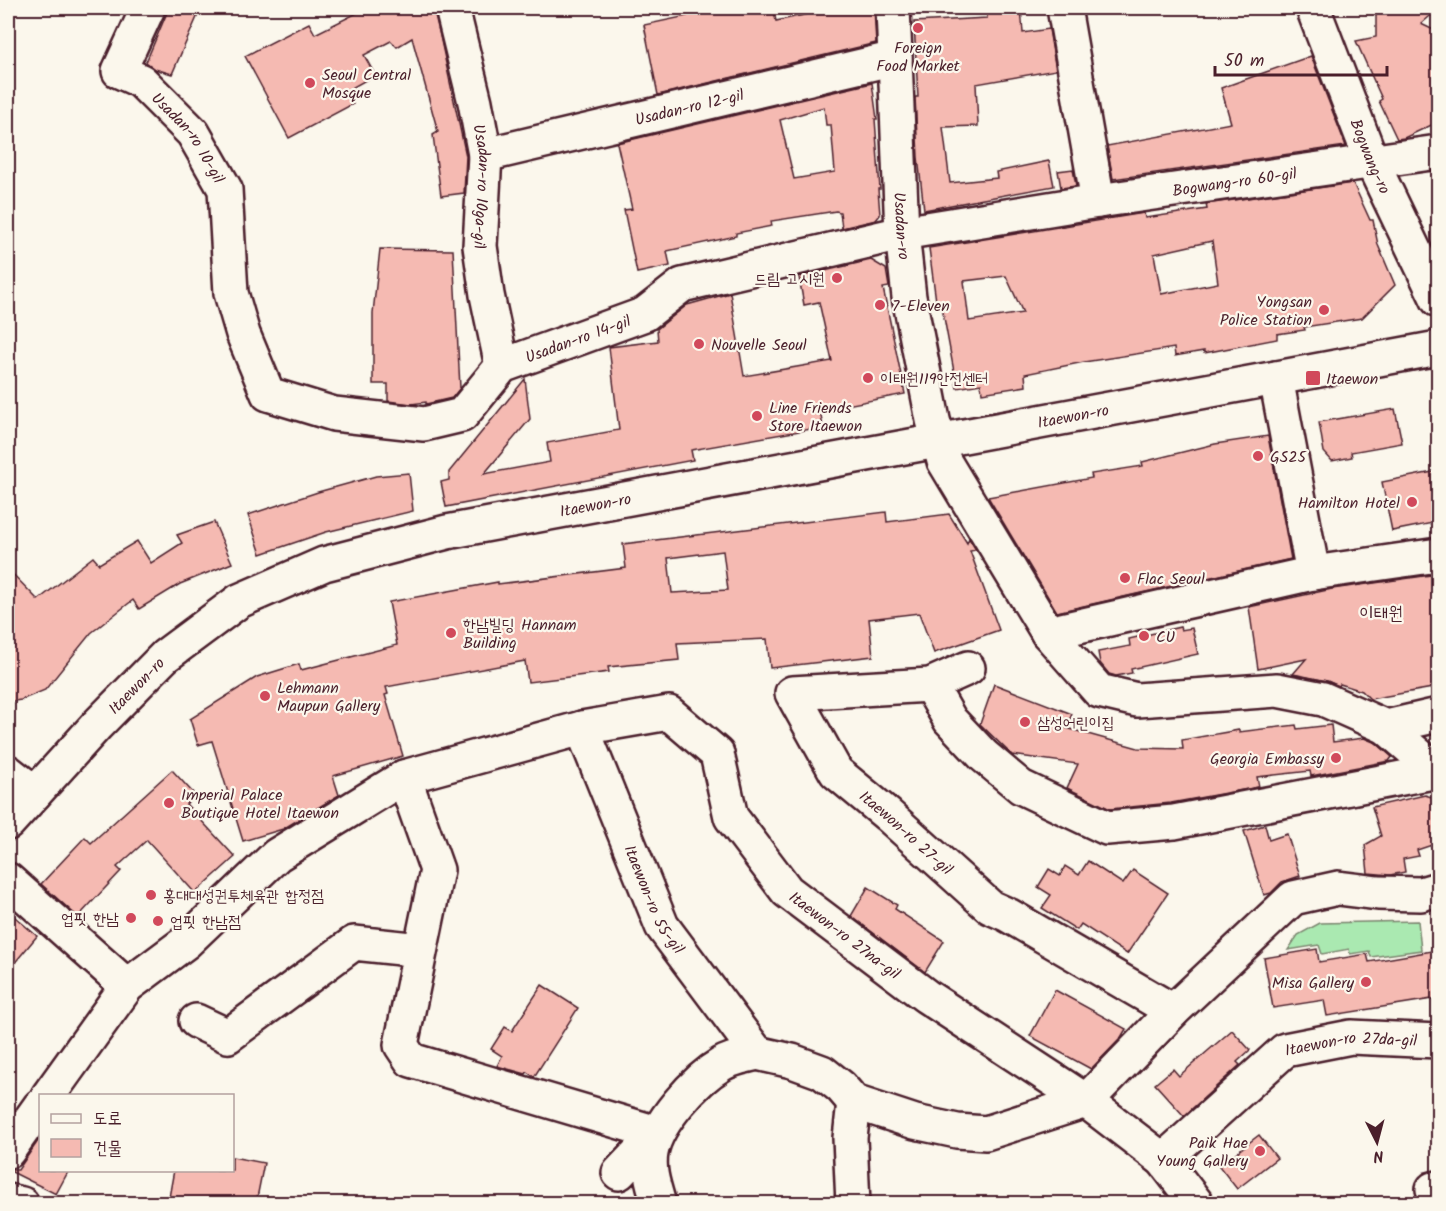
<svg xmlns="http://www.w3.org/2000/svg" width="1446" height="1211" font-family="Kalam,'Poor Story',sans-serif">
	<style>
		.green { fill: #aae9b1; stroke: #7a846e; stroke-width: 1.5 }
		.building { fill: #f5bab2; stroke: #4a1f2b; stroke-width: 1.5; fill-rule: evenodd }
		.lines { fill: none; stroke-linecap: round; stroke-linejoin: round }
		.minor-casing { stroke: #4a1f2b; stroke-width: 38 }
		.major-casing { stroke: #4a1f2b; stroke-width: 38 }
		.minor { stroke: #fbf7ec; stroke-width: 33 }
		.major { stroke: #fbf7ec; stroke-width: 33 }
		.poi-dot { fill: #d1495b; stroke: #fbf7ec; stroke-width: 2 }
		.labels { text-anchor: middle; stroke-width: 4.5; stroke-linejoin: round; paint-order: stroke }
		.poi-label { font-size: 16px; fill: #4a1f2b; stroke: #fbf7ec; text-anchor: start }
		.street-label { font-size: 16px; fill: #4a1f2b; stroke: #fbf7ec }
		.neighbourhood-label { font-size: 18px; fill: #4a1f2b; stroke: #fbf7ec }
	</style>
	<rect width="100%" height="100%" fill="#fbf7ec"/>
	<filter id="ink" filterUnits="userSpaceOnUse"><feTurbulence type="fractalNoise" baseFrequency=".0167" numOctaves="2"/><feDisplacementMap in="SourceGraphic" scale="12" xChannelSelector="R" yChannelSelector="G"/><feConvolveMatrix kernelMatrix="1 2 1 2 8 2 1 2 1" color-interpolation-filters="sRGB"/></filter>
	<g filter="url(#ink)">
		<polygon class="green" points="1418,921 1421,950 1371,957 1369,951 1350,954 1349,949 1322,954 1319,945 1288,950 1298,935 1320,923"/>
		<g class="building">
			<polygon points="169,8 201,8 172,74 155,69 146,62"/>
			<polygon points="367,8 434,8 466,156 464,193 441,196 433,135 438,132 412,38 397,47 391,41 364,55 375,75 346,91 353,104 289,138 245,56 309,23 315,34"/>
			<polygon points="685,8 773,8 776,21 827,10 826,8 874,8 876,43 658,95 644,25 687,16"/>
			<polygon points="986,8 1021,8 1023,33 1049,29 1056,70 976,84 978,126 943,127 950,183 997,178 996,172 1049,161 1054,186 924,210 918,157 915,97 918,97 914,22 987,18"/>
			<polygon points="1376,9 1437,10 1421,24 1438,32 1438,122 1404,138 1397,139 1379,101 1382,99 1356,41 1376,37"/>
			<polygon points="1311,56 1346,146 1113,179 1107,146 1231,123 1221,88"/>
			<path d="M872,83L877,119H875L880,189H878L880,215L876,220L842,228L840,212L836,211L771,221L772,226L736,233V236L667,251L670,266L637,273L624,210L632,209L617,143ZM824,107L826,125H831L835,172L794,179L780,120Z"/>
			<polygon points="1073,169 1076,186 1061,188 1058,171"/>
			<path d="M1353,183L1370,220H1373L1378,245L1395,285L1362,318L1304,327L1305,330L1277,334V339L1204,353V351L1175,356L1174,348L1084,362L1025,374L1026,386L982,393L981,384L957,388L941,301H936L929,248L1144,213L1145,218L1207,209L1206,204ZM1212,241L1218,283L1161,294L1154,254ZM1006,276L1023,313L969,321L964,281Z"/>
			<polygon points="380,249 453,250 460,388 452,398 426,404 426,402 411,404 388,401 388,384 373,384 373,313"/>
			<polygon points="871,260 886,269 889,287 883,288 905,394 820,410 823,427 691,450 693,460 446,507 441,482 449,480 449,472 525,379 530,419 484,474 550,462 547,443 619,430 609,347 658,341 657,329 687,305 730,293 744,376 832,361 819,302 804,305 799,277"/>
			<polygon points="1395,409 1402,443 1351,452 1352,457 1332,461 1324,452 1319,422"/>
			<polygon points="1268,436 1291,559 1057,612 988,497 1092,478 1091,474 1143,466 1142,462 1215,444"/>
			<polygon points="1438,471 1438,522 1392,531 1382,482"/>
			<polygon points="409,473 413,511 326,532 261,554 248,515 318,492 376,476"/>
			<path d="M886,512L887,522L949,514L967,543L969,538L976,550L970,551L999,630L934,653L919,613L869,619L873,656L770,668L767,639L677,643L679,660L608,667L609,672L528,682L525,661L386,687L388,694L385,695L403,756L333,776L339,795L283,829L243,841L212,741L198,745L190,719L257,677L299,664L301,670L397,645L389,602L498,582V584L626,568L623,544ZM723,551L728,590L672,593L668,558Z"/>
			<polygon points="214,522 232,563 180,584 139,609 133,600 91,633 45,690 21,700 8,702 8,569 38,600 93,557 99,564 137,541 151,563 182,543 177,535"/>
			<polygon points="1438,574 1438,687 1370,699 1362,691 1340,684 1339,686 1327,681 1293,674 1306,659 1258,669 1249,607 1332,589"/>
			<polygon points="1180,627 1181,630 1192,628 1198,654 1131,669 1132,673 1116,676 1109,674 1100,663 1098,652 1130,646 1129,639"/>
			<polygon points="994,684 1072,714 1066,728 1138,748 1183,749 1182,740 1239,730 1239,732 1296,725 1297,729 1331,725 1333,742 1364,738 1376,743 1392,757 1389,761 1311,776 1310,771 1257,777 1259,787 1171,803 1110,809 1067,788 1078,764 1012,755 980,724"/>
			<polygon points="172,770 195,795 186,804 235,857 195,893 147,840 117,867 121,871 78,917 41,884 85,837 91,843"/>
			<polygon points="1425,795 1438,799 1438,843 1417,850 1419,856 1403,859 1405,872 1390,875 1368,873 1365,845 1381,836 1372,807"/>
			<polygon points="1265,825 1269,840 1287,834 1300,876 1282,882 1271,893 1264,895 1244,831"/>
			<polygon points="1088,861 1123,884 1133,870 1168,893 1127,954 1081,924 1077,930 1042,908 1051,895 1038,887 1049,869 1060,876 1065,866 1079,875"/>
			<polygon points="868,887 897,905 895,909 944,941 925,972 851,916"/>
			<polygon points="8,911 37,936 8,971"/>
			<polygon points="1317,949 1319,962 1367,954 1369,962 1438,950 1438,998 1327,1016 1324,1000 1273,1008 1264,958"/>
			<polygon points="542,985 578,1008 534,1077 527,1072 526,1074 497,1066 502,1056 491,1049 505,1027 512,1031"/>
			<polygon points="1055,990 1126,1029 1120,1039 1091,1069 1030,1036"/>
			<polygon points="1232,1030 1250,1050 1237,1062 1240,1065 1184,1116 1155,1084 1173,1069 1179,1076"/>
			<polygon points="1259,1135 1277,1158 1237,1189 1219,1166"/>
			<polygon points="40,1138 40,1170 69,1170 56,1194 8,1170 18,1170"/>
			<polygon points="232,1157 264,1163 256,1203 168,1203 174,1170 232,1170"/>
		</g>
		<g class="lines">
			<g class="minor-casing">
				<g id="minor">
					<path id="s1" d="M148,8L119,71L141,81L193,133L225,189L231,293L243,334L268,394L334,414L424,424L462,415L502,366L645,314L682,285L902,233L1098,201L1438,152"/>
					<path id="s2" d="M452,8L475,102L485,155L480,246L487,295L502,366"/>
					<path id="s3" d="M893,8L902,233L909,297L933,420L944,461L1048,633L1099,691L1137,700L1277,690L1323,699L1386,727L1438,772"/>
					<polyline points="1064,8 1098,201"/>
					<path id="s4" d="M485,155L895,58"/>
					<polyline points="1313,573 1438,555"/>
					<polyline points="1048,633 1313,573 1276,378"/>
					<path id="s5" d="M968,668L930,685L792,693L836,772L888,815L990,907L1008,915L1173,1011"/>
					<polyline points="930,685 950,720 984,756 1021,787 1107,828 1174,822 1438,771"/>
					<polyline points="1386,727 1438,715"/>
					<path id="s6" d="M582,728L662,926L757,1053L792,1061L822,1072L841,1087L854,1102L915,1122L957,1131L986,1133L1086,1101"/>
					<polyline points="8,772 35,793"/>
					<polyline points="404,777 437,870 401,1045 411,1060 657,1133"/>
					<polyline points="8,880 127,986"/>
					<polyline points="196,1021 228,1036 354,943 420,950"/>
					<path id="s7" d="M48,1096L127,986L186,942L277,855L404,777L582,728L669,713L717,754L731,817L787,891L926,996L1086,1101"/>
					<polyline points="8,1151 40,1106"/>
					<path id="s8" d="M1163,1160L1285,1050L1351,1037L1438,1041"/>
					<polyline points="619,1173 657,1133"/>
					<polyline points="1433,1189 1438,1188"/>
					<polyline points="8,1201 22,1204"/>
					<path d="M659,1204C654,1187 648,1170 651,1153C656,1123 696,1079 722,1064C732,1058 746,1056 757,1053"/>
					<polyline points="853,1204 850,1138 854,1102"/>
					<polyline points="1197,1204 1163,1160 1086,1101 1173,1011 1293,898 1338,888 1378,893 1421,894 1438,889"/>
				</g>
			</g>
			<g class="major-casing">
				<g id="major">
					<path id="s9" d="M1313,8L1372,162L1438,300"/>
					<path id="s10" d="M8,823L96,726L165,656L239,601L324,564L447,532L1438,348"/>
				</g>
			</g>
			<use href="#minor" class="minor"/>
			<use href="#major" class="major"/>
		</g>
	</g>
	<g class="poi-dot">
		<circle cx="918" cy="28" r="6"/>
		<circle cx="310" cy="83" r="6"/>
		<circle cx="837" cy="278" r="6"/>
		<circle cx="880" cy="305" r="6"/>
		<circle cx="1324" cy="310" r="6"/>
		<circle cx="699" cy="344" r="6"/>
		<circle cx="868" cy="378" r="6"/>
		<rect x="1305" y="370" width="16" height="16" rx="3"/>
		<circle cx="757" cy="416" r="6"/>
		<circle cx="1258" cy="456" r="6"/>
		<circle cx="1412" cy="502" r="6"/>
		<circle cx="1125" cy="578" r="6"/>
		<circle cx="451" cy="633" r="6"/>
		<circle cx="1144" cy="636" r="6"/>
		<circle cx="265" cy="696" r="6"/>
		<circle cx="1025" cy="722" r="6"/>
		<circle cx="1336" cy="758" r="6"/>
		<circle cx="169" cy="803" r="6"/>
		<circle cx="151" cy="895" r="6"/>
		<circle cx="131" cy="918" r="6"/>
		<circle cx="158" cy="921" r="6"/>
		<circle cx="1366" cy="982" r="6"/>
		<circle cx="1260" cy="1151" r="6"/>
	</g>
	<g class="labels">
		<g class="poi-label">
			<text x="918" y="53" text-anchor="middle">Foreign<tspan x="918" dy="18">Food Market</tspan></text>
			<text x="322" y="80">Seoul Central<tspan x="322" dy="18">Mosque</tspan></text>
			<text x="825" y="284" text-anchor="end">드림 고시원</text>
			<text x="1312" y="307" text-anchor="end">Yongsan<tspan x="1312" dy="18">Police Station</tspan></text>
			<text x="892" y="311">7-Eleven</text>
			<text x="711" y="350">Nouvelle Seoul</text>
			<text x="880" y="384">이태원119안전센터</text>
			<text x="1326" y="384">Itaewon</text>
			<text x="769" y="413">Line Friends<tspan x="769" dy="18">Store Itaewon</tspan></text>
			<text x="1270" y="462">GS25</text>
			<text x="1400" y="508" text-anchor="end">Hamilton Hotel</text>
			<text x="1137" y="584">Flac Seoul</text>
			<text x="463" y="630">한남빌딩 Hannam<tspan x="463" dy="18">Building</tspan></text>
			<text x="1156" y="642">CU</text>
			<text x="277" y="693">Lehmann<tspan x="277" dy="18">Maupun Gallery</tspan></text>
			<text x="1037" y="728">삼성어린이집</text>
			<text x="1324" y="764" text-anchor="end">Georgia Embassy</text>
			<text x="181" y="800">Imperial Palace<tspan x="181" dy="18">Boutique Hotel Itaewon</tspan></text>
			<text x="163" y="901">홍대대성권투체육관 합정점</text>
			<text x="119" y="924" text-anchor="end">업핏 한남</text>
			<text x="170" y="927">업핏 한남점</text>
			<text x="1354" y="988" text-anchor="end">Misa Gallery</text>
			<text x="1248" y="1148" text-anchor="end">Paik Hae<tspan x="1248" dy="18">Young Gallery</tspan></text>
		</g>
		<g class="street-label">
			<text dy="6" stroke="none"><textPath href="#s4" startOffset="210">Usadan-ro 12-gil</textPath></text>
			<text dy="6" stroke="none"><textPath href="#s1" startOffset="168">Usadan-ro 10-gil</textPath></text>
			<text dy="6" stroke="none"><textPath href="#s9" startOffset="159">Bogwang-ro</textPath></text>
			<text dy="6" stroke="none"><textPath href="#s1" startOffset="1467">Bogwang-ro 60-gil</textPath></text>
			<text dy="6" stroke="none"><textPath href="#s2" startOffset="182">Usadan-ro 10ga-gil</textPath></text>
			<text dy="6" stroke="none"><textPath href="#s3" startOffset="218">Usadan-ro</textPath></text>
			<text dy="6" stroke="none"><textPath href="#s1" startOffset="786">Usadan-ro 14-gil</textPath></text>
			<text dy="6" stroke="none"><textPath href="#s10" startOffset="1178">Itaewon-ro</textPath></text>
			<text dy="6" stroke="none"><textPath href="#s10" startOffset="692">Itaewon-ro</textPath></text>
			<text dy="6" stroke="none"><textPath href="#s10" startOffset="188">Itaewon-ro</textPath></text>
			<text dy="6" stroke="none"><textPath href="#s5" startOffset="363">Itaewon-ro 27-gil</textPath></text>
			<text dy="6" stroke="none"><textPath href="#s6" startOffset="186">Itaewon-ro 55-gil</textPath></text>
			<text dy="6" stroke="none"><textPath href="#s7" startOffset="1050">Itaewon-ro 27na-gil</textPath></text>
			<text dy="6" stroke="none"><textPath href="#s8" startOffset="231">Itaewon-ro 27da-gil</textPath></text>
		</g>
		<g class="neighbourhood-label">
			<text x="1381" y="619">이태원</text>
		</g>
	</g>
	<rect width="1446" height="1211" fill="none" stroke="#fbf7ec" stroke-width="30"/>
	<rect x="15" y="15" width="1416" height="1181" fill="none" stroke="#4a1f2b" stroke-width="2" filter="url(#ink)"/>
	<rect x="39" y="1094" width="195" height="78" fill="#fbf7ec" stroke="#b4a19f" stroke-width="1.5"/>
	<rect x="51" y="1114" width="30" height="9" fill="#fbf7ec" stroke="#b4a19f" stroke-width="1.5"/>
	<text x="93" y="1124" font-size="18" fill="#4a1f2b">도로</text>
	<rect x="51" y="1139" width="30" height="18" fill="#f5bab2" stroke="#b4a19f" stroke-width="1.5"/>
	<text x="93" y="1154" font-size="18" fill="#4a1f2b">건물</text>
	<g transform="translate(1377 1142) rotate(174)" stroke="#fbf7ec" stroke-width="4.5" paint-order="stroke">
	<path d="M0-4.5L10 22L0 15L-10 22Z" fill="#4a1f2b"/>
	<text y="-9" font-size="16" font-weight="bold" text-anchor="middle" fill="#4a1f2b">N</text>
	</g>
	<path d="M1215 66v9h172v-9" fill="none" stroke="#4a1f2b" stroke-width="3"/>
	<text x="1224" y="66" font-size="18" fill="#4a1f2b" stroke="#fbf7ec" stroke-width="4.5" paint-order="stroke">50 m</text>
</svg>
